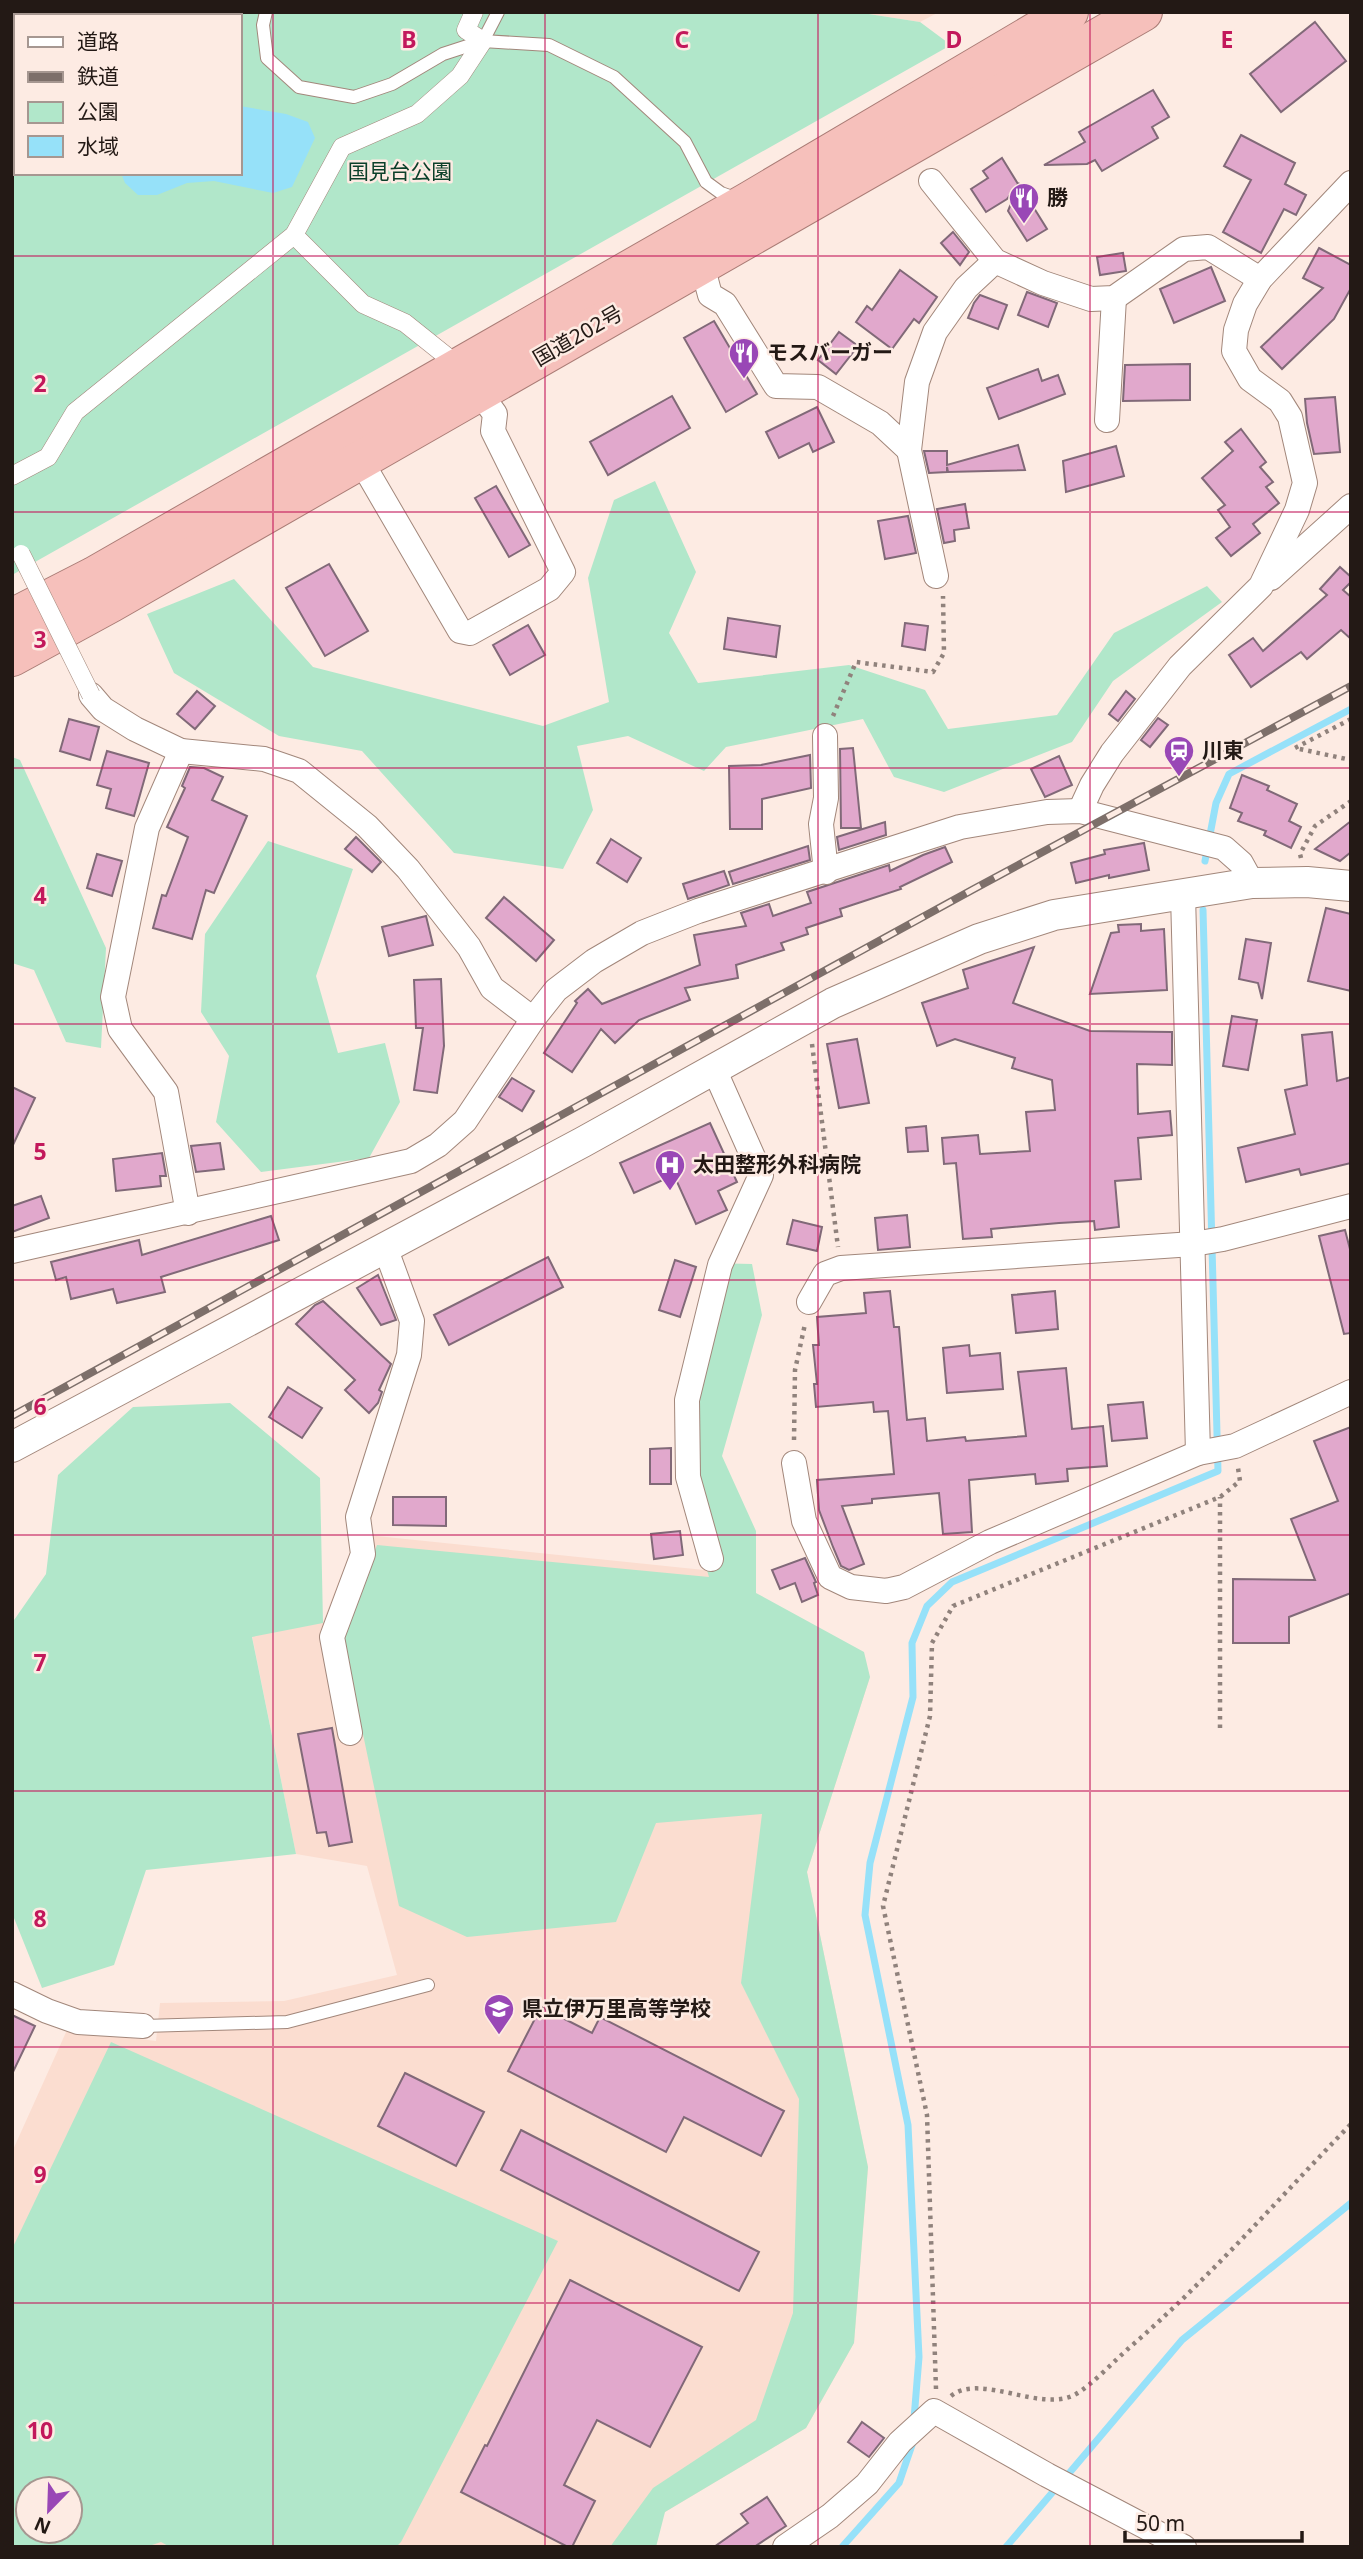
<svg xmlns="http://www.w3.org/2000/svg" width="1363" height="2559" font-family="'Noto Sans','Noto Sans JP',sans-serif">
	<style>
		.built { fill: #fbddd0; fill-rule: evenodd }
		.green { fill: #b1e7ca; fill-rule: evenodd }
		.water { fill: #96e1f9 }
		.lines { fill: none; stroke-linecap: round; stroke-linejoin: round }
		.stream { stroke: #96e1f9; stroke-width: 7 }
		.building { fill: #e1a8cc; stroke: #816978; stroke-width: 2 }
		.service-casing { stroke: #a2877b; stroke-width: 14 }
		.pedestrian-casing { stroke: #a2877b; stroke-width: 19 }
		.minor-casing { stroke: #a2877b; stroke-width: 26 }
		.tertiary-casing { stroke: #a2877b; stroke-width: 32 }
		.trunk-casing { stroke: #aa7c76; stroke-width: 40 }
		.path { stroke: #90827c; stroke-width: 4.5; stroke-dasharray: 3.5 5; stroke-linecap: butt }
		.service { stroke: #fff; stroke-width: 12 }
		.pedestrian { stroke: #fff; stroke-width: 18 }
		.minor { stroke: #fff; stroke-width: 24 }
		.tertiary { stroke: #fff; stroke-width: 30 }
		.trunk { stroke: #f6c0bb; stroke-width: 38 }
		.rail-casing { stroke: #7d6f6a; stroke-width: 8 }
		.rail { stroke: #fdebe3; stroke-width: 5; stroke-dasharray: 16; stroke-linecap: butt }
		.pedestrian-bridge-casing { stroke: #a2877b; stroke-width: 19; stroke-linecap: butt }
		.pedestrian-bridge { stroke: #fff; stroke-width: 18 }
		.grid { fill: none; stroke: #c2185b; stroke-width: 2; stroke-opacity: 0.55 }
		.labels { text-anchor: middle; stroke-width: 5; stroke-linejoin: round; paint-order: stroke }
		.park-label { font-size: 21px; fill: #0b402a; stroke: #fdebe3 }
		.poi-label { font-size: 21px; font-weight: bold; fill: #231915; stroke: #fdebe3; text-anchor: start }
		.street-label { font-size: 21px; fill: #231915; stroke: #fdebe3 }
		.grid-label { font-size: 23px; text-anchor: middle; font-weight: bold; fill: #c2185b; stroke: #fdebe3; stroke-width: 5; stroke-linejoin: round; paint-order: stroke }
	</style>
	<rect width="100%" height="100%" fill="#fdebe3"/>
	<g class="built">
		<polygon points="856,12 939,12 920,22"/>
		<path d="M357,1534L714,1571L785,1632L870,1677L807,1872L868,2167L854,2343L806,2428L665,2512L642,2547H12V2152L67,2030L156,2041L160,2003L284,2001L397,1975L367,1866L296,1854L252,1636L323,1622ZM28,2489H70V2531H28Z"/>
	</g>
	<g class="green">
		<path d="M12,12H856L920,22L951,45L12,575ZM16,16H240V173H16Z"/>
		<polygon points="655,481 696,572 669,633 698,683 849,665 925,690 948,729 1057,715 1114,633 1207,586 1222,602 1113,681 1072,742 944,792 894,777 863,719 726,747 704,771 628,736 577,746 593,810 563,869 454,853 362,751 279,736 174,673 147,614 234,579 313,667 543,726 609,702 588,578 614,500"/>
		<polygon points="12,757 20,760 106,948 101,1048 66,1042 34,970 12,963"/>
		<polygon points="268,841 353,869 316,976 338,1053 385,1043 400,1102 369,1158 261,1172 216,1122 229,1056 201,1012 205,934"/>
		<polygon points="709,1263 752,1264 762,1315 722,1456 756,1531 756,1593 864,1652 870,1677 807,1872 868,2167 854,2343 806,2428 665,2512 656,2547 610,2547 653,2488 756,2420 793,2313 799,2099 741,1983 762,1814 656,1823 616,1922 467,1937 399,1906 342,1634 377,1545 709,1577 679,1474 685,1354"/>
		<polygon points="230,1403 320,1478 323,1623 252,1637 296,1854 146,1870 114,1965 42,1988 12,1913 12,1623 46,1574 58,1475 133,1407"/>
		<path d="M111,2042L558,2241L401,2542L396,2547H170L161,2542L146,2547H12V2249ZM70,2489V2531H28V2489Z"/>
	</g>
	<g class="water">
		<polygon points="12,12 197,12 194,16 16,16 16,19"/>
		<polygon points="240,106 286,114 308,122 315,138 292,187 273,193 214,181 187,183 157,195 138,195 125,183 121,173 240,173"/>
	</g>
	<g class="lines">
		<g class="stream">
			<polyline points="1205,861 1216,803 1229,774 1351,709"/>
			<polyline points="914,2419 919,2357 908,2125 865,1915 870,1863 913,1697 912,1643 927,1606 952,1582 1218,1471 1203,910"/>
			<polyline points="1065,2478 1182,2340 1351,2203"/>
			<polyline points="842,2547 899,2483 913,2442"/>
			<polyline points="1006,2547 1057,2487"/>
		</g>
	</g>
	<g class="building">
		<polygon points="1315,22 1346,61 1281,112 1250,74"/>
		<polygon points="1153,90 1169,117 1152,127 1158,138 1102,171 1095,160 1087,164 1044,165 1085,142 1079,132"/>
		<polygon points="1241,135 1295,163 1285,184 1306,195 1296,215 1284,209 1261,253 1223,232 1251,180 1224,166"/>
		<polygon points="1002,158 1018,184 1007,199 986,212 971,189 988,178 983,171"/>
		<polygon points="1019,184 1047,229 1027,241 1008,211"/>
		<polygon points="953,232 969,252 960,265 941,243"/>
		<polygon points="1319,248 1351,265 1351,288 1334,319 1282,369 1261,347 1323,288 1303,278"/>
		<polygon points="1123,253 1126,271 1100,275 1097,257"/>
		<polygon points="1211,267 1225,301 1174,323 1160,289"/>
		<polygon points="900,270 937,297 919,323 914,319 892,349 856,322 867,306 872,310"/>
		<polygon points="1027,292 1057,303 1048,327 1018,315"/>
		<polygon points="980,295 1007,305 998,329 968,318 974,303"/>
		<polygon points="714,321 757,394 726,412 684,338"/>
		<polygon points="839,332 858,346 836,374 818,360"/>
		<polygon points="1190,364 1190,400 1123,401 1125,365"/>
		<polygon points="1038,369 1042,381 1058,375 1065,394 999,419 987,388"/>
		<polygon points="672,396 690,428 608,475 590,442"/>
		<polygon points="1335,397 1340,452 1314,454 1307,423 1305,399"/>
		<polygon points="817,407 834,442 813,452 809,443 779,458 766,432"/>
		<polygon points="1241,429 1266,462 1260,467 1273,482 1266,487 1279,503 1253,524 1260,533 1231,556 1216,538 1230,527 1218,510 1225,505 1202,478 1233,451 1225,442"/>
		<polygon points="1018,445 1025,470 948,472 947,467 947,472 929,473 924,451 947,451 947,465"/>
		<polygon points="1116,446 1124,476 1066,492 1063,461"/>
		<polygon points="496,486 530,545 509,557 475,498"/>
		<polygon points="965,504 969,528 954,530 955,541 944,543 937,509"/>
		<polygon points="908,516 916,553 885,559 878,521"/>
		<polygon points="329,564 368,631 325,656 286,588"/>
		<polygon points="1340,567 1351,577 1351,582 1343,590 1351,597 1351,639 1341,630 1307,659 1301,652 1251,687 1229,655 1253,638 1263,651 1327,595 1320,589"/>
		<polygon points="728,618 780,626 776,657 724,649"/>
		<polygon points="905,623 928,626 925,650 902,646"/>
		<polygon points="528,625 545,655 510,675 493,645"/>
		<polygon points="197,691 215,706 195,729 177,714"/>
		<polygon points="1126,691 1135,699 1118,721 1109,714"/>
		<polygon points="1158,718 1168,725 1150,747 1141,740"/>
		<polygon points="69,719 99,727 90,760 60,751"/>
		<polygon points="853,748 861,828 841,828 840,749"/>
		<polygon points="107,751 149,763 134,816 106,808 111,789 97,785"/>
		<polygon points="810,755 811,788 762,799 762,829 730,829 729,766 761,765"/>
		<polygon points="1059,756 1072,785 1045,797 1031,769"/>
		<polygon points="190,767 204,768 223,777 212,800 247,816 214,893 206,890 192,939 153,928 162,895 166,896 188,837 167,827 185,788 182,786"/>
		<polygon points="1242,775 1269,786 1267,790 1297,804 1289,821 1301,827 1291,848 1264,835 1266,831 1238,821 1242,813 1230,808"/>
		<polygon points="1351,821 1351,852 1340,861 1315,849"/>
		<polygon points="885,822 886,835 839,850 837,837"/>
		<polygon points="356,837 381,862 372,872 345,849"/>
		<polygon points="611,839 641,858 627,882 597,863"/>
		<polygon points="1144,843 1149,870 1109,878 1109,875 1076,883 1071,863 1105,854 1104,850"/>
		<polygon points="808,846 810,860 733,884 729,872"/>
		<polygon points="945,847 952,862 900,887 901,889 840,909 842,916 806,928 808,934 781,943 784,950 736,965 738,978 685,988 690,1000 639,1020 615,1043 601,1029 572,1072 544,1053 577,1003 575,1001 588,989 602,1004 700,965 694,935 746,926 741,913 769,904 773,916 811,903 807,892 889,865 890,871 923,855"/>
		<polygon points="97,854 122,861 112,896 87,888"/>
		<polygon points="724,871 729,885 688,899 683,884"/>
		<polygon points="504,897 554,940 536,961 486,918"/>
		<polygon points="1326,908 1351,914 1351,991 1308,981"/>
		<polygon points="426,916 433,945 389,956 382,927"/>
		<polygon points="1141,924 1141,931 1164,929 1167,990 1090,994 1111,933 1119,932 1118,925"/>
		<polygon points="1246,939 1271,943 1262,999 1258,983 1239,979"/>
		<polygon points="1034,947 1013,1003 1090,1031 1172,1032 1172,1065 1137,1064 1138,1114 1170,1111 1172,1135 1138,1138 1141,1179 1115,1181 1119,1227 1095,1230 1094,1221 1059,1223 991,1229 992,1237 963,1239 956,1163 944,1164 942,1138 978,1135 980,1154 1030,1151 1026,1112 1055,1110 1052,1080 1012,1068 1015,1058 955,1039 937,1046 922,1003 968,988 963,970"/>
		<polygon points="441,979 444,1046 437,1093 414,1090 423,1028 416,1028 414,980"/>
		<polygon points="1232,1016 1257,1020 1248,1070 1223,1066"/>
		<polygon points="1332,1032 1337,1081 1351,1077 1351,1163 1301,1175 1299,1169 1246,1182 1238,1148 1295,1134 1285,1090 1307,1085 1302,1035"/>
		<polygon points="857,1039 869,1103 839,1108 827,1044"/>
		<polygon points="512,1078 534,1091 522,1111 499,1097"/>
		<polygon points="12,1087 35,1098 12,1147"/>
		<polygon points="710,1123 737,1182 718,1191 727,1210 696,1224 674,1175 634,1193 620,1163"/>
		<polygon points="926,1126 928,1151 908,1152 906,1128"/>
		<polygon points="220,1143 224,1169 196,1172 191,1146"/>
		<polygon points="162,1153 166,1176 160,1176 161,1186 116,1191 113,1159"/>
		<polygon points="41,1196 49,1218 12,1232 12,1206"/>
		<polygon points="907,1215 910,1247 878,1250 875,1218"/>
		<polygon points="271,1216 279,1240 161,1277 165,1292 117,1303 113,1289 71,1299 66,1277 56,1280 51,1262 139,1240 142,1255"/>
		<polygon points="793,1220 822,1227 817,1251 787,1244"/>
		<polygon points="1345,1230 1351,1253 1351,1333 1344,1334 1319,1236"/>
		<polygon points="548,1257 563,1287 449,1345 434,1315"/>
		<polygon points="675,1260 696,1267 680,1317 659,1310"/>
		<polygon points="378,1275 396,1320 381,1325 357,1288"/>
		<polygon points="890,1291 894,1327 899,1327 907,1420 925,1418 927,1441 965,1437 966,1441 1026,1436 1018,1372 1066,1368 1072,1429 1103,1426 1107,1466 1067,1469 1068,1481 1036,1484 1035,1474 969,1480 972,1532 943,1534 939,1493 872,1499 872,1503 842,1506 864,1564 849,1570 841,1566 833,1547 819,1510 817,1480 894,1474 888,1411 874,1412 873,1402 816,1407 814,1384 817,1384 813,1345 819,1345 817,1317 866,1313 864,1293"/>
		<polygon points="1055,1291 1058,1329 1016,1333 1012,1295"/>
		<polygon points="323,1301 391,1364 379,1390 382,1392 378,1403 369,1413 345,1390 355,1380 296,1324 315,1305"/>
		<polygon points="969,1345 970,1356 1000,1353 1003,1389 947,1393 943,1348"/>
		<polygon points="288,1387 322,1408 302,1438 269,1417"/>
		<polygon points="1143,1402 1147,1438 1112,1441 1108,1405"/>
		<polygon points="1351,1427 1351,1593 1289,1617 1289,1643 1233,1643 1233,1579 1315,1580 1291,1519 1338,1501 1314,1441"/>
		<polygon points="671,1448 671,1484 650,1484 650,1449"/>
		<polygon points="393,1497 446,1497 446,1526 393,1525"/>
		<polygon points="680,1531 683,1555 654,1559 651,1534"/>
		<polygon points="805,1558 816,1582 814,1583 818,1595 802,1602 795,1583 780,1589 772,1570"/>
		<polygon points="332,1728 352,1842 329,1846 326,1832 317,1833 298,1734"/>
		<polygon points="541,2007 592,2033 600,2017 784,2111 761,2156 684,2117 666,2152 508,2071"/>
		<polygon points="12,2015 35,2026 12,2074"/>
		<polygon points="405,2073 484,2112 456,2166 378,2126"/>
		<polygon points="521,2130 759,2252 739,2291 501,2170"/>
		<polygon points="570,2280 702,2347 650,2447 597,2420 564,2485 595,2501 572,2547 568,2547 461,2492 485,2445 487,2446"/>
		<polygon points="862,2422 884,2438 869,2457 848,2442"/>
		<polygon points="767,2497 786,2526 754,2547 714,2547 748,2523 741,2514"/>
	</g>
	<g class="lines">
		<g class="service-casing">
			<g id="service">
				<polyline points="266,12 263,25 267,58 299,87 354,97 392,84 443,54 483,41 549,45 614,77 685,142 706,182 721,193 738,199"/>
				<polyline points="483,41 498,12"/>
				<polyline points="143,2026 287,2022 428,1985"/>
			</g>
		</g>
		<g class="pedestrian-casing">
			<g id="pedestrian">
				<polyline points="294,235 363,304 405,323 460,367"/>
				<polyline points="12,476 48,457 75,412 294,235 342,147 417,114 460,76 483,41 466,30 474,12"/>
			</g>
		</g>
		<g class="minor-casing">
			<g id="minor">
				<polyline points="931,181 995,261 1043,283 1091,299 1114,298 1184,249 1208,247 1260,279"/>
				<polyline points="702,265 710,295 725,304 776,386 818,387 880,423 909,450"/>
				<polyline points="1107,420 1114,298"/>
				<polyline points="354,449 460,631 470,633 549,589 563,572 493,431 495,414 471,381"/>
				<polyline points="936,576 909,450 917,382 935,332 966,288 995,261"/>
				<polyline points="1271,578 1351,506"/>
				<polyline points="91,695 103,709 135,729 181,751 264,759 299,771 367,826 408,869 469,947 492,988 533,1019"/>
				<polyline points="825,736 826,798 821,824 826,872"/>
				<polyline points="181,751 147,828 113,997 120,1029 166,1092 188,1213"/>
				<polyline points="1080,811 1092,785 1112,753 1180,666 1261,586 1297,510 1305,483 1290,417 1280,401 1250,379 1234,351 1236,330 1245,304 1260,279 1351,183"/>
				<polyline points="1183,895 1198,1453"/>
				<polyline points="12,1251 411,1161 438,1145 465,1121 533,1019 556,990 594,961 642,933 698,911 960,827 1047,812 1080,811 1224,848 1241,863 1252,883"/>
				<polyline points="809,1302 825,1274 841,1268 1193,1244 1223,1239 1351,1206"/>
				<polyline points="794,1463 804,1521 830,1577 851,1587 886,1591 904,1587 990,1542 1198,1453 1235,1446 1351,1392"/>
				<polyline points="711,1559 688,1477 687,1400 720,1265 761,1175 714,1069"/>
				<polyline points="350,1733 332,1637 363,1554 358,1517 409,1355 412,1321 385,1247"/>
				<polyline points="12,1994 47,2011 78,2022 143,2026"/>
				<polyline points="785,2547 830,2516 867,2484 900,2442 934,2411 1047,2475 1184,2547"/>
			</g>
		</g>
		<g class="tertiary-casing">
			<polyline id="tertiary" points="12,1447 583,1142 833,1003 979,939 1054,915 1252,883 1307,882 1351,886"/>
		</g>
		<g class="trunk-casing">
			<g id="trunk">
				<polyline points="12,618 94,576 749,201 1069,12"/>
				<polyline points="12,657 111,603 1143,12"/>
			</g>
		</g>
		<g class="path">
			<polyline points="833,716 856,662 933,672 944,653 943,596"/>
			<polyline points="1351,719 1295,748 1351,760"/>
			<polyline points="1301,858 1300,854 1315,826 1351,801"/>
			<polyline points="812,1044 838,1247"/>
			<polyline points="794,1440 795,1370 805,1324"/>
			<polyline points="1220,1728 1220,1497"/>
			<polyline points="936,2389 927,2115 883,1906 930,1716 932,1643 953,1606 1220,1497 1240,1481 1238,1468"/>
			<path d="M951,2396C981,2372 1041,2414 1076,2394C1092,2385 1114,2361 1129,2348C1208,2280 1278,2199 1351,2124"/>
		</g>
		<use href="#service" class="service"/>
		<use href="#pedestrian" class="pedestrian"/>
		<use href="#minor" class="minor"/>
		<use href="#tertiary" class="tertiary"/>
		<use href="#trunk" class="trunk"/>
		<g class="rail-casing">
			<polyline id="rail" points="12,1416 972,890 1351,686"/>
		</g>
		<use href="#rail" class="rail"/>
		<g class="pedestrian-bridge-casing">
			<polyline id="pedestrian-bridge" points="21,554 91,695"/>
		</g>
		<use href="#pedestrian-bridge" class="pedestrian-bridge"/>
	</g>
	<path class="grid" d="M273,12V2547M545,12V2547M818,12V2547M1090,12V2547M12,256H1351M12,512H1351M12,768H1351M12,1024H1351M12,1280H1351M12,1535H1351M12,1791H1351M12,2047H1351M12,2303H1351"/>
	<defs>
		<g id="restaurant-pin" transform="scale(1.575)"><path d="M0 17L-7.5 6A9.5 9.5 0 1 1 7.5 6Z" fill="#9947b6" stroke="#fdebe3"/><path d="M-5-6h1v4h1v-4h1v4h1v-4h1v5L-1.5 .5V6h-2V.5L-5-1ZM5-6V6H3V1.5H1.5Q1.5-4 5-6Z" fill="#fff"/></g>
		<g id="station-pin" transform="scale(1.575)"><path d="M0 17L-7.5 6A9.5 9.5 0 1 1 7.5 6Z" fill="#9947b6" stroke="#fdebe3"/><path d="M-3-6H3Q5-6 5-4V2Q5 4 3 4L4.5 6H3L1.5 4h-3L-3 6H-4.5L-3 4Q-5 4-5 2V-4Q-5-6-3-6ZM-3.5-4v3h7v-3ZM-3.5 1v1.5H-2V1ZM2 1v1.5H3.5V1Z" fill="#fff"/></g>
		<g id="hospital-pin" transform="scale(1.575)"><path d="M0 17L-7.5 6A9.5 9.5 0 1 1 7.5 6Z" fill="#9947b6" stroke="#fdebe3"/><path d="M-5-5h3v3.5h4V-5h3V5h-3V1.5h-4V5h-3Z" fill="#fff"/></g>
		<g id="school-pin" transform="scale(1.575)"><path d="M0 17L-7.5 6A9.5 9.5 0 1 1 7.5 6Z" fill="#9947b6" stroke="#fdebe3"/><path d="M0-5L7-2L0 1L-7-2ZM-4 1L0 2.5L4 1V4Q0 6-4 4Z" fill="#fff"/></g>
	</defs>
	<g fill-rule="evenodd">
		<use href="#restaurant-pin" x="1024" y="198"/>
		<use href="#restaurant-pin" x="744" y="353"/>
		<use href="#station-pin" x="1179" y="751"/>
		<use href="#hospital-pin" x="670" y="1165"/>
		<use href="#school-pin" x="499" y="2009"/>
	</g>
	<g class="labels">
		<g class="park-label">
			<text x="400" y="179">国見台公園</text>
		</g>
		<g class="poi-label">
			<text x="1047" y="205">勝</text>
			<text x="767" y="360">モスバーガー</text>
			<text x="1202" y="758">川東</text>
			<text x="693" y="1172">太田整形外科病院</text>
			<text x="522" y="2016">県立伊万里高等学校</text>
		</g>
		<g class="street-label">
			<text transform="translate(578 336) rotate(-30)" y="7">国道202号</text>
		</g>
	</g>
	<g class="grid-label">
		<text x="409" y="48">B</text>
		<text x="682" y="48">C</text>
		<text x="954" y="48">D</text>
		<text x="1227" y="48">E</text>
		<text x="40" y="392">2</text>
		<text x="40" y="648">3</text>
		<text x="40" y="904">4</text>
		<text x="40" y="1160">5</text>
		<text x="40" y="1415">6</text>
		<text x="40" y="1671">7</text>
		<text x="40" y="1927">8</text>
		<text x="40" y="2183">9</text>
		<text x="40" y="2439">10</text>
	</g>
	<rect width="1363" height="2559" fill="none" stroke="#231915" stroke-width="28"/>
	<rect x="14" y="14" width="228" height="161" fill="#fdebe3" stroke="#a69791" stroke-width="2"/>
	<rect x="28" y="37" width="35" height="10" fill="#ffffff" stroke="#a69791" stroke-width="2"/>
	<text x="77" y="49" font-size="21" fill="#231915">道路</text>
	<rect x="28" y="72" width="35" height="10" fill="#7d6f6a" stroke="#a69791" stroke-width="2"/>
	<text x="77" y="84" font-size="21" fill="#231915">鉄道</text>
	<rect x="28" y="102" width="35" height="21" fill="#b1e7ca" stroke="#a69791" stroke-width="2"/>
	<text x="77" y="119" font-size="21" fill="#231915">公園</text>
	<rect x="28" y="136" width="35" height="21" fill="#96e1f9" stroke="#a69791" stroke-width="2"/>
	<text x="77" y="154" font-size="21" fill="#231915">水域</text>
	<g transform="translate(49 2510) rotate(203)"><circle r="33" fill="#fdebe3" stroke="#a69791" stroke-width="2"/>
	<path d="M0-5L12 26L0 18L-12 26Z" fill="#9947b6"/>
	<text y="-10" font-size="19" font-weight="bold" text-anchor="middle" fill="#231915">N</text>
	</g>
	<path d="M1125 2531v10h177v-10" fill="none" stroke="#231915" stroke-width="3.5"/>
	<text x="1136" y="2531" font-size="21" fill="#231915" stroke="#fdebe3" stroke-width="5" paint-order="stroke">50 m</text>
</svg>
